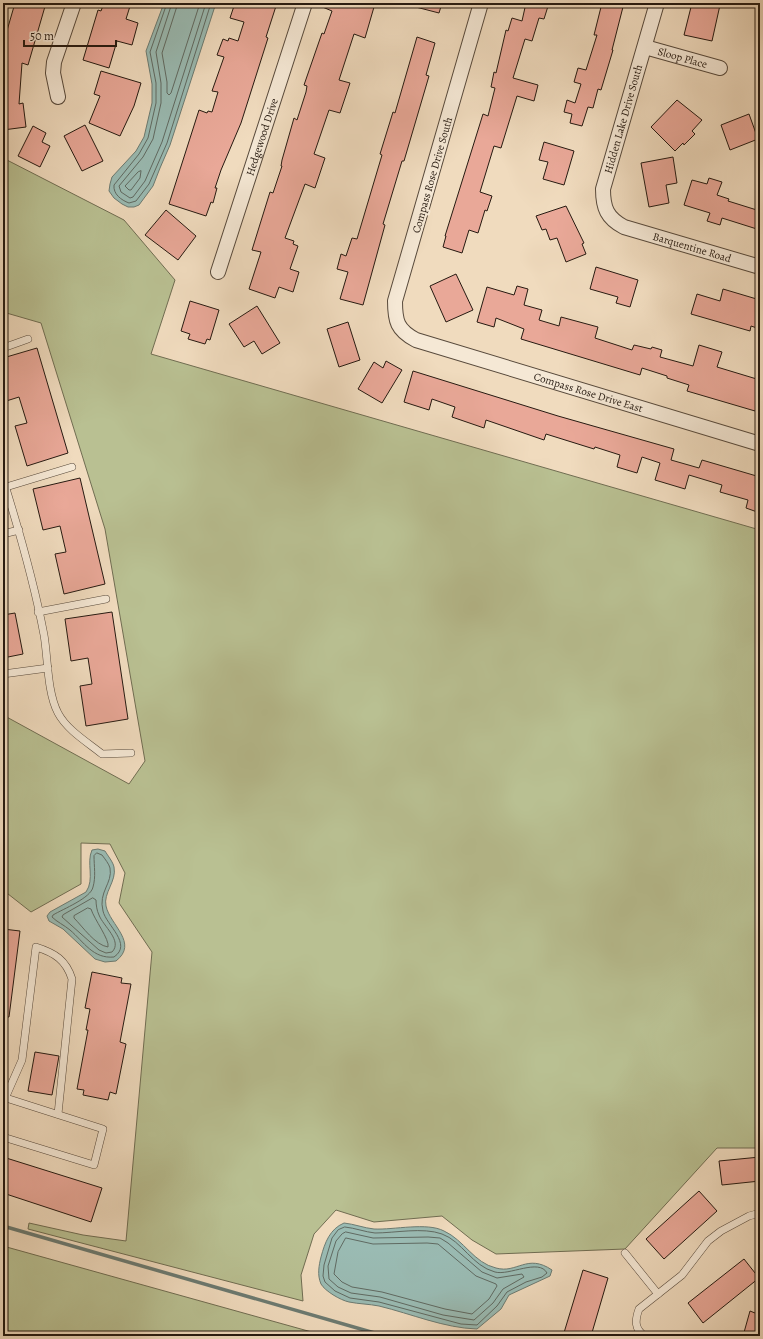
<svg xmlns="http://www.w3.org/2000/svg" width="763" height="1339" font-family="Alegreya,serif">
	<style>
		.green { fill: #b9c092; stroke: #706d52 }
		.water { fill: #9abbb3; stroke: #6c7b72 }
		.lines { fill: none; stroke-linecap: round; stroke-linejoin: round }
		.shore { stroke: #606a62; stroke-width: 1 }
		.stream { stroke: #6c7b72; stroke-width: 3.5 }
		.building { fill: #e9a898; stroke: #261a11 }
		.service-casing { stroke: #584a3c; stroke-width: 8 }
		.minor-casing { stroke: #584a3c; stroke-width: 16 }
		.service { stroke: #f5e8d5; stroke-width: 7 }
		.minor { stroke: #f5e8d5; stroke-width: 14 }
		.labels { text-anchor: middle; stroke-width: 4; stroke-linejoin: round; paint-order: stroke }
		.street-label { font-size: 11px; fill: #261a11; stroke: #f5e8d5 }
	</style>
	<rect width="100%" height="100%" fill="#f0dbbe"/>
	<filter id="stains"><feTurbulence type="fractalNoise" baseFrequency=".005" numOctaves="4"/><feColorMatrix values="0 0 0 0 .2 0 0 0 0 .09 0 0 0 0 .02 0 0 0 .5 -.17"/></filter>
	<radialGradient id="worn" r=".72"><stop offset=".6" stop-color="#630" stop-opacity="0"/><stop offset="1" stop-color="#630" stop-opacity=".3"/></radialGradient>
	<g class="green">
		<polygon points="3,158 124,220 175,280 151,354 760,530 760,1148 717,1148 625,1249 496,1254 472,1240 442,1216 374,1222 336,1210 314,1234 301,1275 303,1301 28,1229 29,1223 83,1235 126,1241 152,952 119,903 125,873 110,844 81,843 81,884 31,912 3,890 3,715 129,784 145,761 105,529 41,323 3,312"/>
		<polygon points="3,1246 326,1336 3,1336"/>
	</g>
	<g class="water">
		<polygon points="164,3 216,3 170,145 160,168 153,186 139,205 134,207 128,207 122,204 114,198 109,191 110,184 112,177 136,151 144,137 152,103 152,84 146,51"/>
		<path d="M98,849L105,851C108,856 113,862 114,867C117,881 103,893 106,906C110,925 139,943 116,961L105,962L95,959L63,929L49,921L47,916L50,912L86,892C95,879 86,863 92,850Z"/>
		<path d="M344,1223C354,1224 364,1228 374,1229C394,1230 427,1222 444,1231C464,1240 474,1263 496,1268C517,1274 527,1253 552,1270L550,1276L509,1295L501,1309L477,1329C444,1328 412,1314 379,1306C369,1304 359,1304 349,1302C340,1300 325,1291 321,1284C317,1275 319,1265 321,1257C325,1242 330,1229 344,1223Z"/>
	</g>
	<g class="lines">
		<g class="shore">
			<path d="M167,3L150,52L156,83V103L148,138L139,154L114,185C113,194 121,200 129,203L136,201L149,184L167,143L211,3"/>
			<polyline points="172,3 156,52 161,83 161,103 153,139 143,157 119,186 121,192 130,198 133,197 145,181 162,142 206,3"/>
			<polyline points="178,3 162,53 167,82 167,93 169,95 171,93 200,3"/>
			<polygon points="141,171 140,178 131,190 129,190 125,186 138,172"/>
			<path d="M97,853L102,855C105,859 109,864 110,868C113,883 98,892 103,911C106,925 133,944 114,957C93,959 84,942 70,930C64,925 57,922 52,917L53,915C63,909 91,898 93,887C96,877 94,866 94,856Z"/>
			<path d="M93,898L96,900C96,905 97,911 99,915C103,926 123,941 112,952L106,953L99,950L62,917L63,915Z"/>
			<path d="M88,908L91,909C94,919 110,940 108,947C95,945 83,927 74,918V916Z"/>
			<path d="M345,1227C355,1228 365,1232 375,1233C395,1233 423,1227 442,1234C462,1241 472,1266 495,1272C509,1276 539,1258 547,1273L542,1277L526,1282L507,1292L497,1306L477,1325L461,1324L379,1302L350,1298L335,1291L325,1282L323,1276L324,1265L332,1238L338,1230Z"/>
			<polygon points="346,1232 373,1238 428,1237 440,1238 448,1243 482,1272 497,1278 522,1274 524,1277 503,1289 493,1303 474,1320 443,1315 380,1297 351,1293 338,1287 329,1279 328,1266 336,1241 342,1234"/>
			<polygon points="346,1238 373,1244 427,1243 438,1244 476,1276 496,1284 497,1286 489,1299 472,1314 445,1309 382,1292 352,1287 342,1282 334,1274 338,1252"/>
		</g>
		<polyline class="stream" points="3,1226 385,1336"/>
	</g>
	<g class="building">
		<polygon points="15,3 46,3 28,65 22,63 19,104 23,103 26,127 3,130 3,33 6,34"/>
		<polygon points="104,3 131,3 126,19 138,23 132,45 117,41 109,68 83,60 98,10 101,11"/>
		<polygon points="235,3 277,3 266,37 268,38 241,123 221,170 215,188 217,188 213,203 211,202 206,216 169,204 199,110 207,113 208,111 212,112 218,92 212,91 224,57 217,55 223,39 228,41 229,38 238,41 244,22 230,18"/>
		<polygon points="313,3 359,3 374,7 365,38 354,34 339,80 350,83 340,113 329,110 314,154 325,158 315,188 305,184 285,238 294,241 293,244 298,246 290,269 299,272 293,292 279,287 275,298 249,289 261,252 252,250 270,192 273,193 282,166 281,166 282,160 294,118 297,120 306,92 307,86 304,85 322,33 324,34 332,11"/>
		<polygon points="413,3 442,3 439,13 412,6"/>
		<polygon points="526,3 549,3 544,19 539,18 532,41 525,39 513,78 538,85 534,101 517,96 501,148 494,146 480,192 492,196 487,211 485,210 478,233 469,230 462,253 443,247 446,236 445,236 483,114 488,116 495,88 491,87 494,72 496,73 506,30 508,31 512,18 522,21"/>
		<polygon points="602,3 624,3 612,50 613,50 601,90 598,89 593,108 588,107 582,126 570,123 572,114 564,112 567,100 575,103 581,84 574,82 578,68 586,70 597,35 594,35"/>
		<polygon points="692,3 710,3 720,5 712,41 684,35"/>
		<polygon points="417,37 435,43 426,75 429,76 404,161 402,161 383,224 385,225 363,305 340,299 348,272 337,269 341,254 346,256 352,238 357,239 382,155 380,154 393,112 395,113"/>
		<polygon points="101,71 141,83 134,106 120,136 89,123 100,96 94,94"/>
		<polygon points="677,100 702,120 692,131 695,134 684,145 683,143 675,151 651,127"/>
		<polygon points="749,114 758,139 730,150 721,125"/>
		<polygon points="85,125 103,161 82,171 64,136"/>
		<polygon points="33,126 46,133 42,142 50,146 40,167 18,156"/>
		<polygon points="544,142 574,151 564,185 543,179 548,162 539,160"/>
		<polygon points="673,157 677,183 666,185 669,203 649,207 641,163"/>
		<polygon points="709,178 722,182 717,195 729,199 728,201 760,211 760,230 722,218 720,225 707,221 710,213 684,205 692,180 707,184"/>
		<polygon points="566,206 584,243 582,244 586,254 566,262 557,238 550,240 546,229 542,230 536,216"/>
		<polygon points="166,210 196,236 178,260 145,235"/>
		<polygon points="596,267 638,280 630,307 616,303 618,297 590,289"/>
		<polygon points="456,274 473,310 446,322 430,286"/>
		<polygon points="517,286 528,289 524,305 542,310 539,320 559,326 561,317 598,327 595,338 632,350 634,345 651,349 652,347 662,350 660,357 693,366 699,345 722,352 717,367 760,380 760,395 755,411 687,391 689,385 667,378 667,376 642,368 640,375 521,339 524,329 496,318 494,327 477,322 487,287 514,295"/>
		<polygon points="723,289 760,300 760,329 751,326 750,331 691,314 697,294 720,301"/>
		<polygon points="190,301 219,310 210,340 207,339 205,344 188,339 190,334 181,331"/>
		<polygon points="257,306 280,343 262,354 254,341 244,347 229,324"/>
		<polygon points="348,322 360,360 339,367 327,329"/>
		<polygon points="37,348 68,453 27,466 15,426 27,423 19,397 3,402 3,358"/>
		<polygon points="386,361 402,370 382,403 358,389 374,362 383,368"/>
		<polygon points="413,371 558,416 674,449 671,460 699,468 702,460 760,477 760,513 746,508 748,500 720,492 722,485 689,475 685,489 655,480 660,463 642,457 637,473 617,467 620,455 595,447 594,449 546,434 544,440 486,420 484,428 452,417 455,407 432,399 429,410 404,402"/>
		<polygon points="80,478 105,584 64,594 55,554 66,552 60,526 43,530 33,489"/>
		<polygon points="112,612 128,719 86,726 80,686 92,684 88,658 71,661 65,619"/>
		<polygon points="15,613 23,654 3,658 3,615"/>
		<polygon points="3,929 20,931 9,1017 3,1017"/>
		<polygon points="92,972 122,978 121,983 131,984 120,1042 126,1044 116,1094 110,1092 108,1100 83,1095 84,1090 77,1089 88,1030 86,1030 90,1009 85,1008"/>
		<polygon points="35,1052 59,1056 52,1095 28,1091"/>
		<polygon points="3,1157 102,1188 91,1222 3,1193"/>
		<polygon points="760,1157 760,1181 722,1185 719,1161"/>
		<polygon points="699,1191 717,1211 664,1259 646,1239"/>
		<polygon points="744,1259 759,1278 703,1323 688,1303"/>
		<polygon points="583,1270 608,1278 591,1336 563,1336"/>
		<polygon points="750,1311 760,1315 760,1336 743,1336"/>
	</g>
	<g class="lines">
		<g class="service-casing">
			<g id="service">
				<polyline points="3,348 28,339"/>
				<path d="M3,479C19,530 34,582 44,635C48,658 47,692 58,713C67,730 87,742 102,754L131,753"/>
				<polyline points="6,487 72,467"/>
				<polyline points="3,534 19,530"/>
				<polyline points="38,612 106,599"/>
				<polyline points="3,674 48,668"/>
				<path d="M3,1103L22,1060L36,947C55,953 66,960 72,979L58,1114"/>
				<polyline points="3,1137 94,1165 103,1129 6,1098"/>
				<polyline points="625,1253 658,1294"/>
				<path d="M645,1336C634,1329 635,1320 639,1309L682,1275L708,1241L721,1231L749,1216L760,1213"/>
			</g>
		</g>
		<g class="minor-casing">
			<g id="minor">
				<path id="s1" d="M481,3L395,301C395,321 397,330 416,340L760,444"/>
				<path id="s2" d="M657,3L603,189C603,208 607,218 624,227L760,267"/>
				<path id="s3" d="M645,47L720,68"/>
				<polyline points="58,97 53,73 54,62 74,3"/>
				<path id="s4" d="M218,272L305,3"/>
			</g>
		</g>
		<use href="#service" class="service"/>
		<use href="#minor" class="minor"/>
	</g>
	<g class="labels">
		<g class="street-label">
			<text dy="4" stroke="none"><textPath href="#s3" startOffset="39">Sloop Place</textPath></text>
			<text transform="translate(623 119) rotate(-74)" y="4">Hidden Lake Drive South</text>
			<text dy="4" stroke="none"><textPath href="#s4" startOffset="142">Hedgewood Drive</textPath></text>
			<text transform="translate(432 175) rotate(-74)" y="4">Compass Rose Drive South</text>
			<text dy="4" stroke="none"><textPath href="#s2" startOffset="311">Barquentine Road</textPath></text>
			<text dy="4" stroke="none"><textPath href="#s1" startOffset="538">Compass Rose Drive East</textPath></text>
		</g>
	</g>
	<rect width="763" height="1339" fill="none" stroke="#f0dbbe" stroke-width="16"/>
	<rect x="4" y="4" width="755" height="1331" fill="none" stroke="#261a11" stroke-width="2"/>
	<rect x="8" y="8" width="747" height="1323" fill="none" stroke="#261a11"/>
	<path d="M24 40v6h92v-6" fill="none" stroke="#261a11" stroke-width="2"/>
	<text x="30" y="40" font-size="12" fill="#261a11" stroke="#f5e8d5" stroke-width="3" paint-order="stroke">50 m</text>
	<rect width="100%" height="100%" filter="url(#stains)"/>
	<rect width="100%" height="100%" fill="url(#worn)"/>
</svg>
